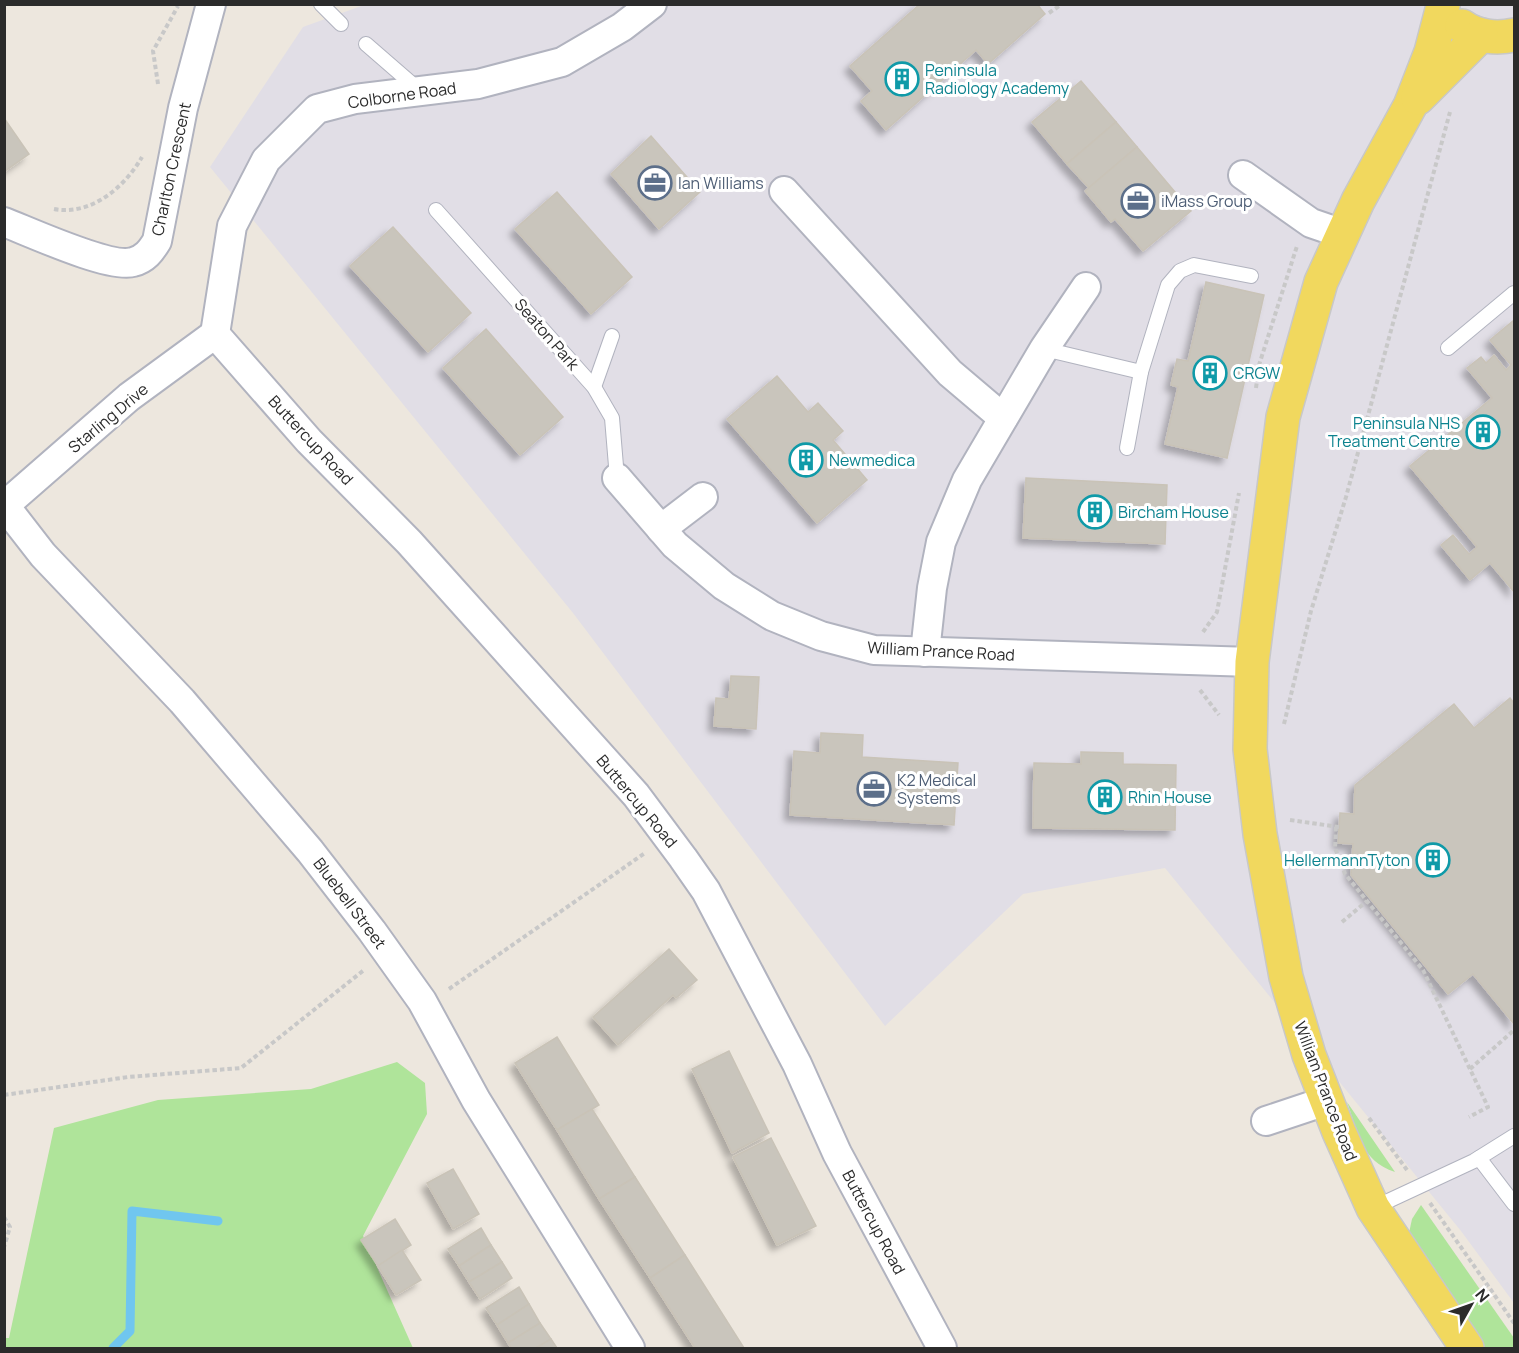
<svg xmlns="http://www.w3.org/2000/svg" width="1519" height="1353" font-family="Manrope,sans-serif">
	<style>
		.industrial { fill: #e1dee6 }
		.green { fill: #afe49a }
		.lines { fill: none; stroke-linecap: round; stroke-linejoin: round }
		.stream { stroke: #70c6ef; stroke-width: 9 }
		.building { fill: #c9c5bc; stroke: #c9c3b7; stroke-width: 1.5; filter: url(#shadow) }
		.lane-casing { stroke: #b1b3bf; stroke-width: 16 }
		.street-casing { stroke: #b1b3bf; stroke-width: 32 }
		.primary-casing { stroke: #c8c8c8; stroke-width: 36 }
		.path { stroke: #c8c8c8; stroke-width: 4; stroke-dasharray: 4.5 3; stroke-linecap: butt }
		.lane { stroke: #fff; stroke-width: 14 }
		.street { stroke: #fff; stroke-width: 28 }
		.primary { stroke: #f1d85e; stroke-width: 33 }
		.labels { text-anchor: middle; stroke-width: 6; stroke-linejoin: round; paint-order: stroke }
		.culture-label { font-size: 16px; fill: #0d838f; stroke: #fff; text-anchor: start }
		.street-label { font-size: 16px; fill: #2b2b2b; stroke: #fff }
		.service-label { font-size: 16px; fill: #4e5e75; stroke: #fff; text-anchor: start }
	</style>
	<defs>
		<filter id="shadow"><feDropShadow dx="-5.5" dy="5.5" stdDeviation="3" flood-color="#0004"/></filter>
	</defs>
	<rect width="100%" height="100%" fill="#ede7de"/>
	<polygon class="industrial" points="364,5 1514,5 1514,1303 1461,1231 1165,868 1023,894 885,1026 573,613 210,167 303,27"/>
	<g class="green">
		<polygon points="397,1062 425,1083 427,1114 363,1236 413,1348 5,1348 5,1338 9,1338 54,1128 158,1100 311,1089"/>
		<path d="M1347,1102L1395,1172C1361,1161 1358,1132 1347,1102Z"/>
		<polygon points="1421,1205 1514,1338 1514,1348 1477,1348 1409,1233 1412,1219"/>
	</g>
	<g class="lines">
		<polyline class="stream" points="113,1348 130,1331 132,1211 218,1221"/>
	</g>
	<g class="building">
		<polygon points="920,4 1037,4 1045,14 988,64 976,50 886,130 861,101 872,91 850,66"/>
		<polygon points="1081,81 1116,122 1067,164 1032,122"/>
		<polygon points="4,118 29,154 5,171 4,170"/>
		<polygon points="1116,122 1137,147 1089,188 1067,164"/>
		<polygon points="651,136 700,192 659,229 611,174"/>
		<polygon points="1137,147 1191,211 1143,251 1115,219 1111,222 1085,191"/>
		<polygon points="557,192 632,277 591,314 515,229"/>
		<polygon points="393,227 471,313 428,352 350,266"/>
		<polygon points="1206,282 1264,295 1227,458 1165,444 1178,387 1171,385 1177,359 1188,361"/>
		<polygon points="1514,320 1514,592 1490,563 1470,580 1441,545 1453,535 1469,554 1477,547 1410,466 1492,398 1467,368 1481,357 1486,363 1494,355 1506,370 1511,365 1490,340"/>
		<polygon points="486,329 563,417 520,455 443,368"/>
		<polygon points="777,376 808,412 818,403 843,431 833,440 867,480 817,523 727,419"/>
		<polygon points="1026,478 1167,485 1165,544 1023,538"/>
		<polygon points="731,676 759,677 756,729 714,726 716,698 729,699"/>
		<polygon points="1510,698 1514,703 1514,1024 1473,974 1448,994 1351,875 1353,844 1338,843 1340,813 1354,814 1355,785 1454,704 1474,728"/>
		<polygon points="821,733 863,735 862,757 958,763 954,825 790,815 794,751 820,753"/>
		<polygon points="1081,752 1123,753 1123,764 1176,765 1175,830 1033,828 1034,763 1081,764"/>
		<polygon points="669,949 697,980 676,998 673,995 618,1045 593,1017"/>
		<polygon points="557,1037 599,1105 557,1130 515,1063"/>
		<polygon points="729,1051 769,1133 732,1153 692,1069"/>
		<polygon points="592,1109 635,1177 599,1199 557,1130"/>
		<polygon points="771,1138 816,1226 777,1245 733,1157"/>
		<polygon points="453,1169 479,1214 453,1229 427,1183"/>
		<polygon points="635,1177 685,1255 650,1278 599,1199"/>
		<polygon points="395,1219 411,1245 378,1266 361,1240"/>
		<polygon points="481,1228 491,1245 459,1266 448,1249"/>
		<polygon points="491,1245 502,1262 469,1282 459,1266"/>
		<polygon points="402,1250 421,1280 396,1295 378,1266"/>
		<polygon points="685,1255 744,1348 695,1348 650,1278"/>
		<polygon points="502,1262 512,1278 480,1299 469,1282"/>
		<polygon points="519,1287 529,1304 497,1325 486,1308"/>
		<polygon points="529,1304 540,1323 508,1343 497,1325"/>
		<polygon points="540,1323 551,1339 536,1348 511,1348 508,1343"/>
		<polygon points="551,1339 557,1348 536,1348"/>
	</g>
	<g class="lines">
		<g class="lane-casing">
			<g id="lane">
				<polyline points="321,4 341,24"/>
				<polyline points="366,44 419,90"/>
				<polyline points="436,210 594,387 612,418 617,478"/>
				<polyline points="1448,348 1514,293"/>
				<polyline points="1044,349 1141,372 1168,285 1180,271 1194,265 1251,276"/>
				<polyline points="594,387 612,336"/>
				<polyline points="1127,448 1141,372"/>
				<polyline points="1479,1158 1514,1204"/>
				<polyline points="1373,1208 1474,1161 1514,1136"/>
			</g>
		</g>
		<g class="street-casing">
			<g id="street">
				<polyline points="1243,175 1311,223 1343,234"/>
				<polyline points="784,191 950,373 1003,418"/>
				<path d="M4,222C30,232 110,269 133,262C145,259 151,251 157,241L183,108L211,4"/>
				<polyline points="215,334 309,441 409,542 636,795 683,858 706,891 797,1064 837,1153 942,1348"/>
				<polyline points="215,334 232,226 266,160 317,109 355,99 478,84 562,62 622,27 652,4"/>
				<polyline points="617,478 675,545 724,586 772,616 821,636 874,650 1252,662"/>
				<polyline points="4,506 129,397 215,334"/>
				<polyline points="5,506 43,555 182,701 310,851 372,931 422,1001 476,1100 630,1348"/>
				<polyline points="661,529 703,497"/>
				<polyline points="925,652 932,588 941,542 967,480 1044,349 1086,287"/>
				<polyline points="1266,1121 1326,1101"/>
			</g>
		</g>
		<g class="primary-casing">
			<g id="primary">
				<polyline points="1443,6 1431,52 1410,106 1358,201 1321,282 1283,417 1252,662 1250,749 1260,834 1286,977 1309,1055 1339,1132 1373,1208 1467,1348"/>
				<path d="M1462,26C1477,37 1497,39 1514,35"/>
				<polyline points="1418,98 1481,35"/>
			</g>
		</g>
		<g class="path">
			<polyline points="1049,13 1062,4"/>
			<polyline points="158,84 153,51 178,6"/>
			<path d="M54,209C91,216 125,187 142,157"/>
			<polyline points="1256,388 1259,365 1297,246"/>
			<polyline points="1203,632 1217,612 1239,493"/>
			<polyline points="1200,690 1219,715"/>
			<polyline points="1284,724 1311,611 1346,497 1450,112"/>
			<polyline points="1290,820 1339,827"/>
			<polyline points="1336,827 1335,848 1345,874 1423,970 1488,1107 1469,1117"/>
			<polyline points="1342,922 1367,901"/>
			<polyline points="449,989 645,853"/>
			<polyline points="1470,1069 1513,1031"/>
			<polyline points="4,1095 128,1077 241,1068 364,970"/>
			<polyline points="1369,1118 1407,1170"/>
			<polyline points="1430,1203 1514,1323"/>
			<polyline points="4,1217 10,1227 4,1247"/>
		</g>
		<use href="#lane" class="lane"/>
		<use href="#street" class="street"/>
		<use href="#primary" class="primary"/>
	</g>
	<defs>
		<g id="building-ring" transform="scale(1.725)"><circle r="9.5" fill="#fff" stroke="#0f9aa8" stroke-width="1.5"/><path d="M-4-6H4V6H1V3H-1V6H-4ZM-2.5-4.3h1.7v1.8h-1.7ZM.8-4.3h1.7v1.8H.8ZM-2.5-1h1.7V.8h-1.7ZM.8-1h1.7V.8H.8Z" fill="#0f9aa8"/></g>
		<g id="office-ring" transform="scale(1.725)"><circle r="9.5" fill="#fff" stroke="#5c6f8a" stroke-width="1.5"/><path d="M-6-3h4V-5.5h4V-3h4V5H-6ZM-1-4.5V-3h2v-1.5ZM-6 0V1H6V0Z" fill="#5c6f8a"/></g>
	</defs>
	<g fill-rule="evenodd">
		<use href="#building-ring" x="902" y="79"/>
		<use href="#office-ring" x="655" y="183"/>
		<use href="#office-ring" x="1138" y="201"/>
		<use href="#building-ring" x="1210" y="373"/>
		<use href="#building-ring" x="1483" y="432"/>
		<use href="#building-ring" x="806" y="460"/>
		<use href="#building-ring" x="1095" y="512"/>
		<use href="#office-ring" x="874" y="789"/>
		<use href="#building-ring" x="1105" y="797"/>
		<use href="#building-ring" x="1433" y="860"/>
	</g>
	<g class="labels">
		<g class="culture-label">
			<text x="925" y="76">Peninsula<tspan x="925" dy="18">Radiology Academy</tspan></text>
			<text x="1233" y="379">CRGW</text>
			<text x="1460" y="429" text-anchor="end">Peninsula NHS<tspan x="1460" dy="18">Treatment Centre</tspan></text>
			<text x="829" y="466">Newmedica</text>
			<text x="1118" y="518">Bircham House</text>
			<text x="1128" y="803">Rhin House</text>
			<text x="1410" y="866" text-anchor="end">HellermannTyton</text>
		</g>
		<g class="street-label">
			<text transform="translate(402 95) rotate(-8)" y="6">Colborne Road</text>
			<text transform="translate(171 169) rotate(-78)" y="6">Charlton Crescent</text>
			<text transform="translate(547 334) rotate(49)" y="6">Seaton Park</text>
			<text transform="translate(108 418) rotate(-40)" y="6">Starling Drive</text>
			<text transform="translate(311 440) rotate(47)" y="6">Buttercup Road</text>
			<text transform="translate(941 651) rotate(3)" y="6">William Prance Road</text>
			<text transform="translate(637 801) rotate(50)" y="6">Buttercup Road</text>
			<text transform="translate(350 903) rotate(53)" y="6">Bluebell Street</text>
			<text transform="translate(1326 1091) rotate(69)" y="6">William Prance Road</text>
			<text transform="translate(874 1222) rotate(62)" y="6">Buttercup Road</text>
		</g>
		<g class="service-label">
			<text x="678" y="189">Ian Williams</text>
			<text x="1161" y="207">iMass Group</text>
			<text x="897" y="786">K2 Medical<tspan x="897" dy="18">Systems</tspan></text>
		</g>
	</g>
	<rect width="1519" height="1353" fill="none" stroke="#2b2b2b" stroke-width="12"/>
	<g transform="translate(1471 1305) rotate(50)" stroke="#ffffff" stroke-width="4.5" paint-order="stroke">
	<path d="M0-4.5L10 22L0 15L-10 22Z" fill="#2b2b2b"/>
	<text y="-9" font-size="16" font-weight="bold" text-anchor="middle" fill="#2b2b2b">N</text>
	</g>
</svg>
